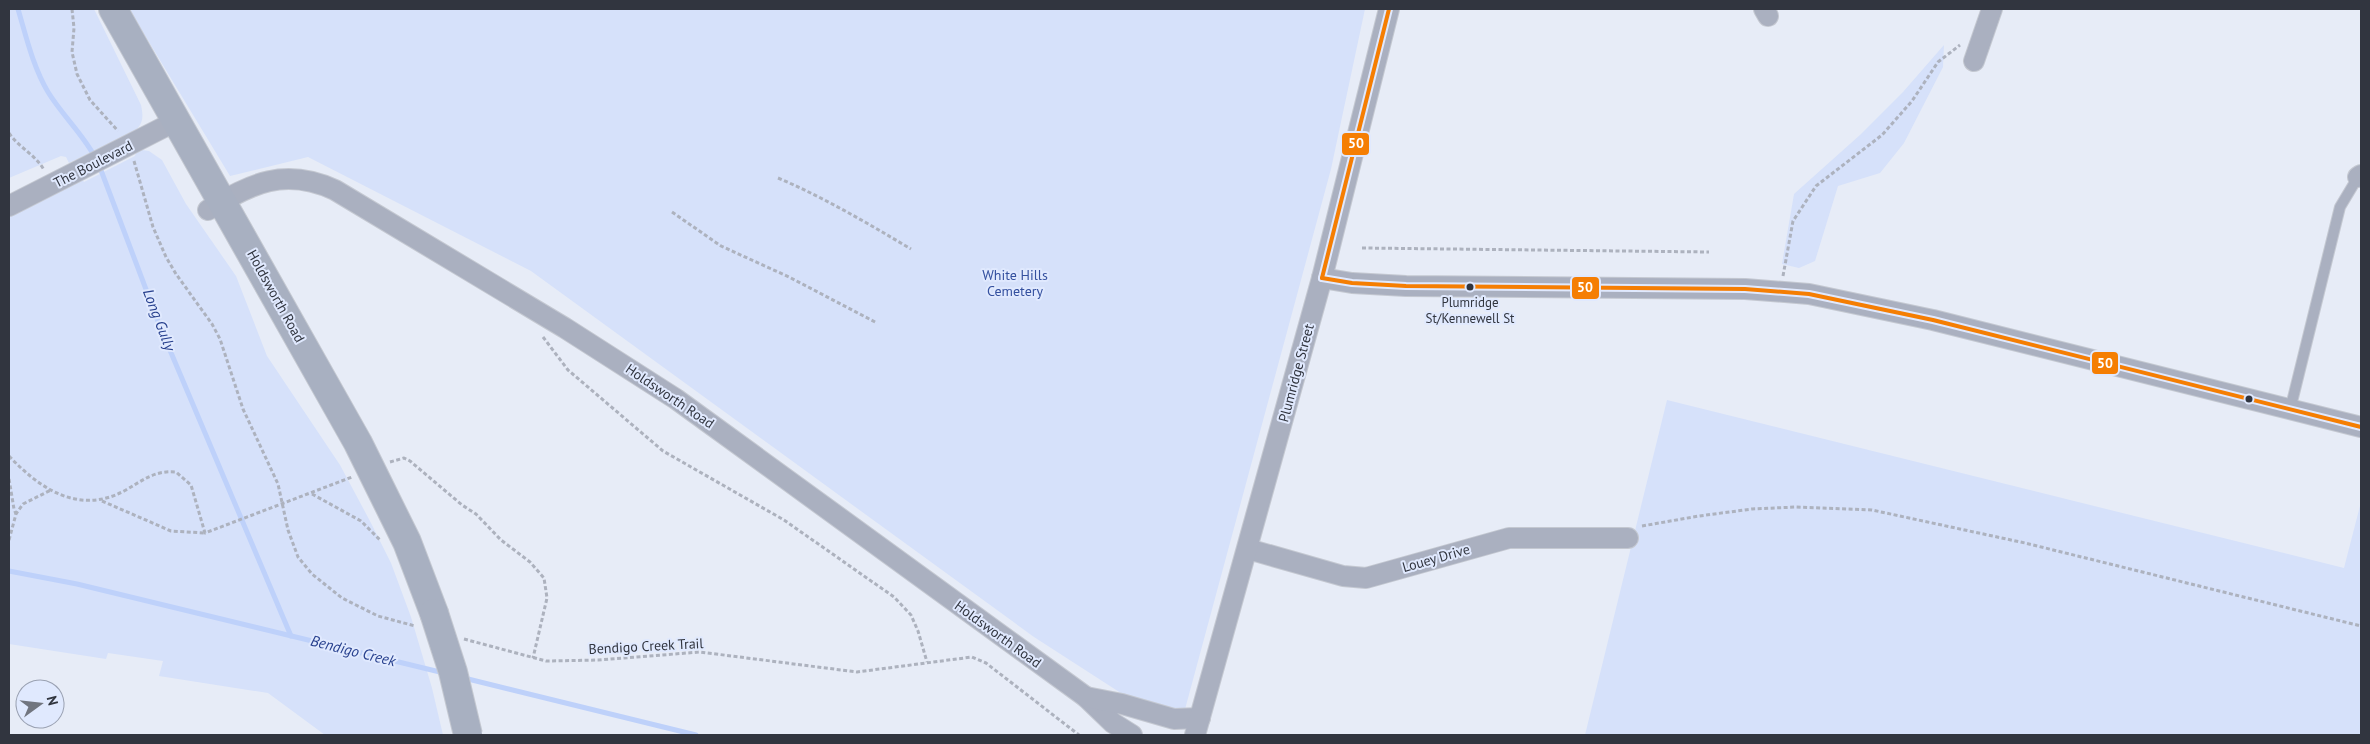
<svg xmlns="http://www.w3.org/2000/svg" width="2370" height="744" font-family="'PT Sans',sans-serif">
	<style>
		.green { fill: #d6e1fa }
		.lines { fill: none; stroke-linecap: round; stroke-linejoin: round }
		.stream { stroke: #bed1fa; stroke-width: 5 }
		.lane-casing { stroke: #c4c8d1; stroke-width: 12 }
		.street-casing { stroke: #c4c8d1; stroke-width: 22 }
		.secondary-casing { stroke: #c4c8d1; stroke-width: 30 }
		.path { stroke: #adb2be; stroke-width: 3; stroke-dasharray: 4 2.5; stroke-linecap: butt }
		.lane { stroke: #aab0c0; stroke-width: 10 }
		.street { stroke: #aab0c0; stroke-width: 20 }
		.secondary { stroke: #a8b0c1; stroke-width: 28 }
		.secondary-bridge-casing { stroke: #c4c8d1; stroke-width: 30; stroke-linecap: butt }
		.secondary-bridge { stroke: #a8b0c1; stroke-width: 28 }
		.bus-1-casing { stroke: #e0e9fe; stroke-width: 8 }
		.bus-1 { stroke: #f57e03; stroke-width: 4 }
		.bus-dot { fill: #31353f; stroke: #e0e9fe; stroke-width: 2 }
		.labels { text-anchor: middle; stroke-width: 4; stroke-linejoin: round; paint-order: stroke }
		.bus-label { font-size: 13px; fill: #31353f; stroke: #e0e9fe }
		.street-label { font-size: 14px; fill: #31353f; stroke: #e0e9fe }
		.park-label { font-size: 14px; fill: #34509f; stroke: #e0e9fe }
		.water-label { font-size: 15px; font-style: italic; fill: #27408e; stroke: #e0e9fe }
		.line-badge { stroke: #e0e9fe; stroke-width: 2 }
		.badge-label { font-size: 14px; text-anchor: middle; font-weight: bold; fill: #fff }
	</style>
	<rect width="100%" height="100%" fill="#e7ecf7"/>
	<g class="green">
		<path d="M9,9H94L141,105C143,115 144,122 136,130L69,163L66,157L61,156L9,178Z"/>
		<polygon points="129,9 1365,9 1331,169 1184,713 1127,697 1034,637 531,271 308,157 230,176"/>
		<polygon points="1944,45 1943,67 1904,143 1880,173 1838,186 1815,261 1799,268 1782,264 1794,194 1860,135 1903,92"/>
		<polygon points="142,150 149,151 162,160 186,204 236,276 267,356 340,465 371,523 391,563 411,617 432,688 443,735 325,735 268,693 159,676 163,661 108,653 106,659 9,644 9,214 81,178 84,182 135,156 136,152"/>
		<polygon points="1667,400 2344,568 2361,502 2361,735 1585,735"/>
	</g>
	<g class="lines">
		<g class="stream">
			<path d="M18,9C26,36 33,67 48,92C62,115 82,133 95,157"/>
			<polyline points="99,165 161,329 291,636"/>
			<polyline points="9,571 77,584 444,673"/>
			<polyline points="464,678 696,735"/>
		</g>
		<g class="lane-casing">
			<polyline id="lane" points="2290,410 2340,207 2358,177"/>
		</g>
		<g class="street-casing">
			<g id="street">
				<polyline points="1764,9 1768,16"/>
				<polyline points="1974,61 1992,9"/>
				<polyline points="2358,177 2361,175"/>
				<polyline points="9,206 176,121"/>
				<path d="M208,210C251,183 285,167 335,190L565,328L676,399L1086,697L1113,723L1132,735"/>
				<polyline points="1322,278 1352,283 1406,286 1745,289 1809,294 1933,320 2361,427"/>
				<polyline points="1248,549 1343,576 1366,578 1509,538 1628,538"/>
				<polyline points="1086,697 1122,704 1174,719 1200,718"/>
				<polyline points="1195,735 1322,278 1389,9"/>
			</g>
		</g>
		<g class="secondary-casing">
			<polyline id="secondary" points="113,9 358,443 407,542 434,613"/>
		</g>
		<g class="path">
			<polyline points="72,9 74,28 72,52 77,74 90,100 118,131"/>
			<path d="M9,133C19,148 35,154 44,170"/>
			<polyline points="134,161 153,227 166,257 176,274 212,324 220,339 243,409 278,484 288,530 298,557 312,574 342,598 378,616 415,626"/>
			<path d="M778,178C825,198 867,223 911,249"/>
			<polyline points="672,212 721,246 789,277 877,323"/>
			<polyline points="1362,248 1709,252"/>
			<polyline points="1783,276 1793,221 1816,186 1882,135 1912,101 1938,62 1960,45"/>
			<polyline points="543,337 568,370 663,451 784,520 894,597 911,615 918,631 927,662"/>
			<path d="M9,456C40,489 79,515 124,491C142,481 154,470 176,472L191,485L205,533L352,477"/>
			<polyline points="390,462 404,458 410,461 462,505 476,514 501,540 530,562 544,578 547,598 533,658"/>
			<polyline points="9,479 14,509 16,514"/>
			<polyline points="312,494 361,521 380,540"/>
			<polyline points="102,501 171,531 205,533"/>
			<polyline points="1642,526 1699,516 1752,509 1796,507 1872,510 2025,543 2361,626"/>
			<polyline points="9,540 16,514 23,504 51,490"/>
			<polyline points="464,639 546,661 598,660 700,652 857,672 972,657 986,663 1079,735"/>
		</g>
		<use href="#lane" class="lane"/>
		<use href="#street" class="street"/>
		<use href="#secondary" class="secondary"/>
		<g class="secondary-bridge-casing">
			<polyline id="secondary-bridge" points="434,613 453,672 468,735"/>
		</g>
		<use href="#secondary-bridge" class="secondary-bridge"/>
		<g class="bus-1-casing">
			<g id="bus-1">
				<polyline points="1322,278 1352,283 1406,286 1745,289 1809,294 1933,320 2361,427"/>
				<polyline points="1322,278 1389,9"/>
			</g>
		</g>
		<use href="#bus-1" class="bus-1"/>
	</g>
	<g class="bus-dot">
		<circle cx="1470" cy="287" r="4.5"/>
		<circle cx="2249" cy="399" r="4.5"/>
	</g>
	<g class="labels">
		<g class="bus-label">
			<text x="1470" y="307">Plumridge<tspan x="1470" dy="16">St/Kennewell St</tspan></text>
		</g>
		<g class="street-label">
			<text transform="translate(93 164) rotate(-27)" y="5">The Boulevard</text>
			<text transform="translate(276 296) rotate(61)" y="5">Holdsworth Road</text>
			<text transform="translate(1296 373) rotate(-75)" y="5">Plumridge Street</text>
			<text transform="translate(670 396) rotate(34)" y="5">Holdsworth Road</text>
			<text transform="translate(1436 558) rotate(-16)" y="5">Louey Drive</text>
			<text transform="translate(998 634) rotate(36)" y="5">Holdsworth Road</text>
			<text transform="translate(646 646) rotate(-3)" y="5">Bendigo Creek Trail</text>
		</g>
		<g class="park-label">
			<text x="1015" y="280">White Hills<tspan x="1015" dy="16">Cemetery</tspan></text>
		</g>
		<g class="water-label">
			<text transform="translate(159 320) rotate(69)" y="5">Long Gully</text>
			<text transform="translate(353 651) rotate(14)" y="5">Bendigo Creek</text>
		</g>
	</g>
	<g class="line-badge">
		<rect x="1341" y="132" width="29" height="24" rx="5" fill="#f57e03"/>
		<rect x="1571" y="276" width="29" height="24" rx="5" fill="#f57e03"/>
		<rect x="2091" y="351" width="28" height="24" rx="5" fill="#f57e03"/>
	</g>
	<g class="badge-label">
		<text x="1356" y="148">50</text>
		<text x="1585" y="292">50</text>
		<text x="2105" y="368">50</text>
	</g>
	<rect width="2370" height="744" fill="none" stroke="#31353f" stroke-width="20"/>
	<g transform="translate(40 704) rotate(75)"><circle r="24" fill="#e0e9fe" stroke="#9aa1b2"/>
	<path d="M0-4L9 19L0 12L-9 19Z" fill="#71757f"/>
	<text y="-8" font-size="14" font-weight="bold" text-anchor="middle" fill="#31353f">N</text>
	</g>
</svg>
